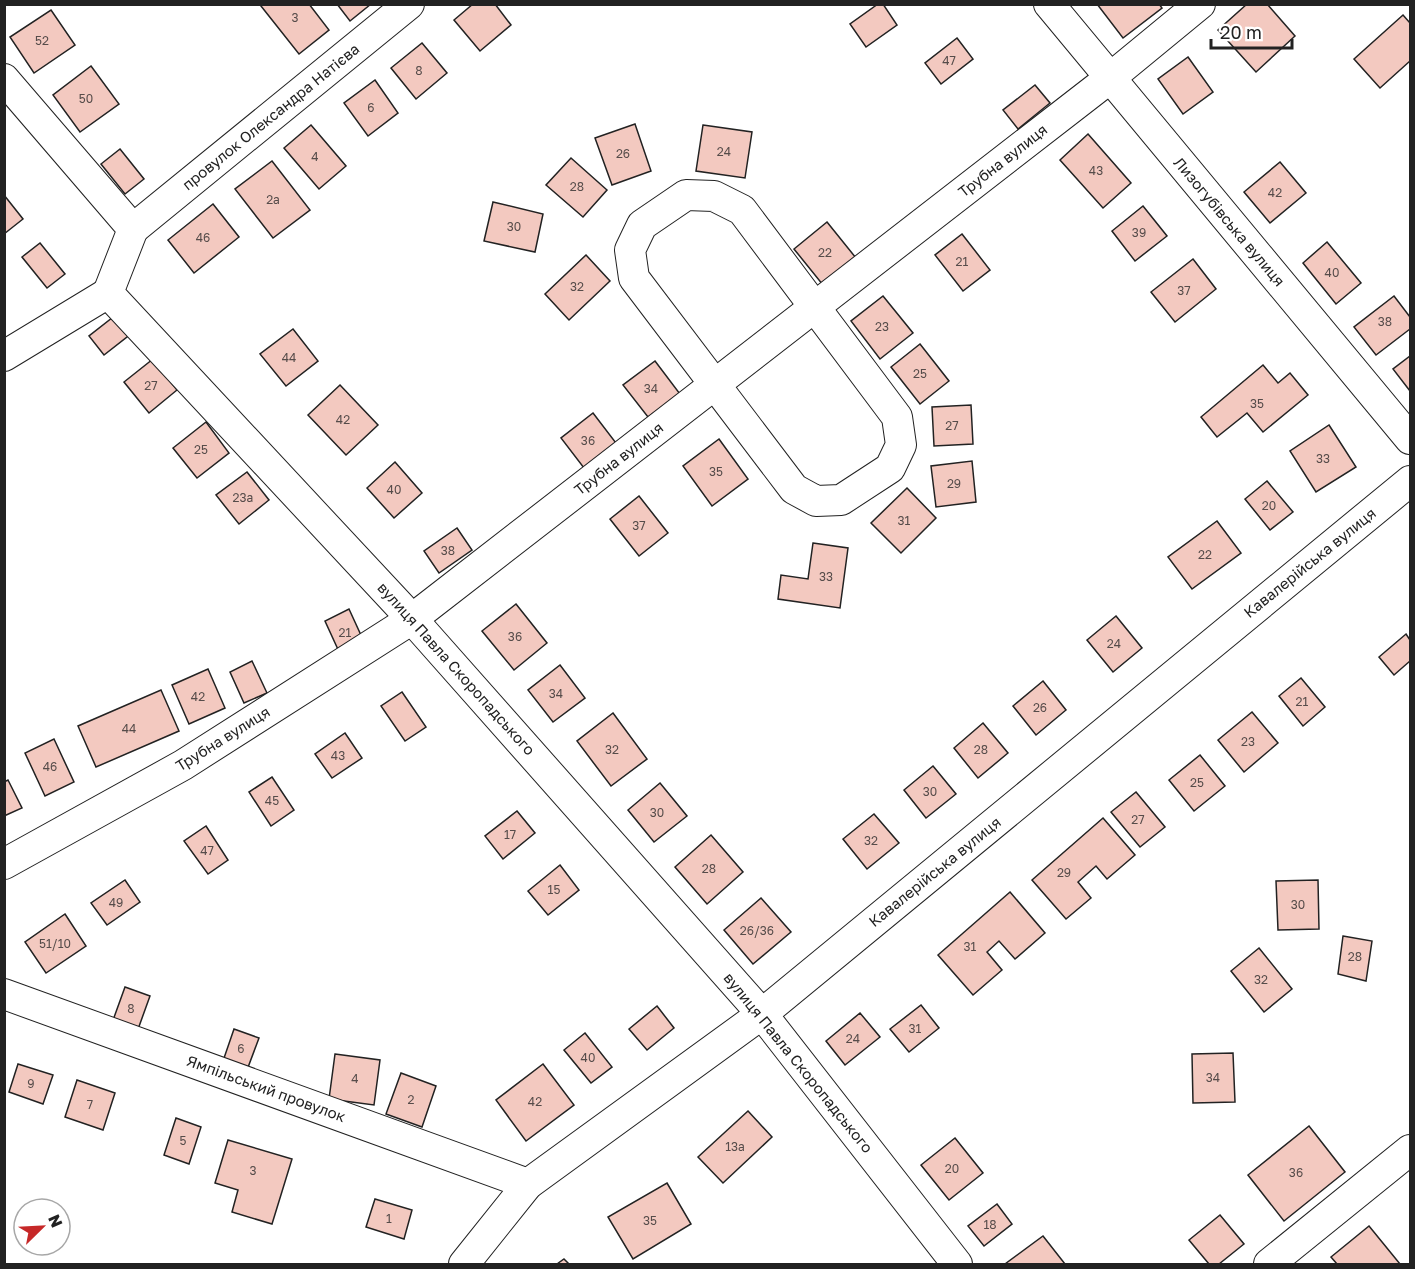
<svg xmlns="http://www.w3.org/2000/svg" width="1415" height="1269" font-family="'Golos Text',sans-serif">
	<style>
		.building { fill: #f3c9c0; stroke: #222; stroke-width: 1.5 }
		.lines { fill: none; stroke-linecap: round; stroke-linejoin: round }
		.minor-casing { stroke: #222; stroke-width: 32 }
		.minor { stroke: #fff; stroke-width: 30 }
		.labels { text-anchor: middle; stroke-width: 4.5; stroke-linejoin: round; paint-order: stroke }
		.number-label { font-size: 12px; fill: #564c4a }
		.street-label { font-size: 15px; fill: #222; stroke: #fff }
	</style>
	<rect width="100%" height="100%" fill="#fff"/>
	<g class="building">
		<polygon points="263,4 309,4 329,30 299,54 261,6"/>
		<polygon points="337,4 371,4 350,21"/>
		<polygon points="473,4 495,4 511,25 480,51 454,20"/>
		<polygon points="878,4 883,4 897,25 866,47 850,24"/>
		<polygon points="1097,4 1159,4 1162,8 1123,38"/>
		<polygon points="1247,4 1267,4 1295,36 1256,72 1218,30"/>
		<polygon points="51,10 75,45 34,73 10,37"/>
		<polygon points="1403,15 1410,23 1410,61 1380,88 1354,59"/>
		<polygon points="957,38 973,59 941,84 925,63"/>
		<polygon points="422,43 447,73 416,99 391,68"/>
		<polygon points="1188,57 1213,92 1183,114 1158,79"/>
		<polygon points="91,66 119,104 80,132 53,95"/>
		<polygon points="375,80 398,113 368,136 344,103"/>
		<polygon points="1035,85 1050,103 1018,129 1003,110"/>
		<polygon points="635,124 651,171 612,185 595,138"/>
		<polygon points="311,125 346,166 319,189 284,148"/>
		<polygon points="703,125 752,132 745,178 696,171"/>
		<polygon points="1088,134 1131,183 1103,208 1060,160"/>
		<polygon points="120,149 144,179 125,194 101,164"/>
		<polygon points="571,158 607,190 583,217 546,185"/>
		<polygon points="272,161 310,210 273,238 235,189"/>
		<polygon points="1280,162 1306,193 1270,223 1244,192"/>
		<polygon points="4,195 23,219 4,234"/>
		<polygon points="493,202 543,214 535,252 484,241"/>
		<polygon points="213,204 239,237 194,273 168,240"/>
		<polygon points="1143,206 1167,236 1135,261 1112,231"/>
		<polygon points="827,222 856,258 823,285 794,249"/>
		<polygon points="962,234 990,270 963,291 935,255"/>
		<polygon points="1327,242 1361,283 1336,304 1303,263"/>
		<polygon points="40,243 65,274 47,288 22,257"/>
		<polygon points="586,255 610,281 569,320 545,294"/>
		<polygon points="1193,259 1216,289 1175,322 1151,292"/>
		<polygon points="883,296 913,333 880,359 851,321"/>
		<polygon points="1394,296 1410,317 1410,329 1376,355 1354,327"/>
		<polygon points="117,314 132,333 104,355 89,336"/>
		<polygon points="293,329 318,361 286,386 260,354"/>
		<polygon points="920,344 949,381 920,404 891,367"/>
		<polygon points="1410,356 1410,391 1393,369"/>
		<polygon points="153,359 177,390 149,413 124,382"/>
		<polygon points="655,361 680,394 648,417 623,385"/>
		<polygon points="1263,365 1278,383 1290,373 1308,395 1263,432 1247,413 1217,437 1201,417"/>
		<polygon points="340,385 378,425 346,455 308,415"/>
		<polygon points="971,405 973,444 934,446 932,407"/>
		<polygon points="593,413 616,443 584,468 561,438"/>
		<polygon points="206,422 229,453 197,478 173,448"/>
		<polygon points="1329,425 1356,467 1316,492 1290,451"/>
		<polygon points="719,439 748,479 712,506 683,466"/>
		<polygon points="972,461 976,502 936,507 931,466"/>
		<polygon points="395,462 422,493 394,518 367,488"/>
		<polygon points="247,472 269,500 239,524 216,495"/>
		<polygon points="1267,481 1293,512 1270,530 1245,499"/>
		<polygon points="907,488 936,518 901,553 871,523"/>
		<polygon points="639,496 668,533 639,556 610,519"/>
		<polygon points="1217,521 1241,553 1192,589 1168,557"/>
		<polygon points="457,528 472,550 439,573 424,551"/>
		<polygon points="813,543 848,548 840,608 778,599 781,575 808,579"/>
		<polygon points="516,604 547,643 514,670 482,631"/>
		<polygon points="349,609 365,644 341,656 325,621"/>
		<polygon points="1116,616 1142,648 1113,672 1087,640"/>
		<polygon points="1406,634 1410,640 1410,661 1394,675 1379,657"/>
		<polygon points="252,661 267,693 244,703 230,672"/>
		<polygon points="560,665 585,698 553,722 528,690"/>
		<polygon points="208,669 225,708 189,724 172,685"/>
		<polygon points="1301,678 1325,707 1303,726 1279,696"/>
		<polygon points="1043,681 1066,710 1036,735 1013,706"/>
		<polygon points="161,690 179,731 96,767 78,726"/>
		<polygon points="402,692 426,727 405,741 381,706"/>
		<polygon points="1252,712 1278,743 1244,772 1218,740"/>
		<polygon points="613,713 647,759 611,786 577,741"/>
		<polygon points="983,723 1008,753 978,778 954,748"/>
		<polygon points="345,733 362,758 332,778 315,754"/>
		<polygon points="54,739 74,782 45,796 25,753"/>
		<polygon points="1200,755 1225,786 1194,811 1169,780"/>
		<polygon points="933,766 956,794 926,818 904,790"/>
		<polygon points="272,777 294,810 271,826 249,792"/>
		<polygon points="8,780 22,808 4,816 4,782"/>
		<polygon points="660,783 687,816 654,842 628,810"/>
		<polygon points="1136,792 1165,827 1140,847 1111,812"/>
		<polygon points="517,811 535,833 503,859 485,836"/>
		<polygon points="874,814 899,843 867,869 843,839"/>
		<polygon points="1103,818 1135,855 1107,879 1096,866 1078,882 1091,898 1066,919 1032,880"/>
		<polygon points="206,826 228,860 208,874 184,841"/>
		<polygon points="711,835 743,872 707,904 675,867"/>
		<polygon points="560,865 579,890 548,915 528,891"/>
		<polygon points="125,880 140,902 107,925 91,903"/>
		<polygon points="1318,880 1319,929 1278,930 1276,881"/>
		<polygon points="1010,892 1045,933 1015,959 999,941 987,952 1002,970 973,995 938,955"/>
		<polygon points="761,898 791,932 753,964 724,930"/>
		<polygon points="65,914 86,946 46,973 25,942"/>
		<polygon points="1343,936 1372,941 1366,981 1338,974"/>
		<polygon points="1259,948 1292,989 1264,1012 1231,971"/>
		<polygon points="125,987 150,996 137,1032 112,1023"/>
		<polygon points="921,1005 939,1028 909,1052 890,1029"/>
		<polygon points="657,1006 674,1028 647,1050 629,1029"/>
		<polygon points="860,1013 880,1037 845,1065 826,1041"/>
		<polygon points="234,1029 259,1038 247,1070 223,1061"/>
		<polygon points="585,1033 612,1067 591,1083 564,1050"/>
		<polygon points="1233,1053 1235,1102 1193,1103 1192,1054"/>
		<polygon points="335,1054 380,1060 374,1105 329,1099"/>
		<polygon points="18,1064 53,1075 43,1104 9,1092"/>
		<polygon points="543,1064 574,1105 526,1141 496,1100"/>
		<polygon points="401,1073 436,1086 422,1127 386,1114"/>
		<polygon points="77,1080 115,1093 103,1130 65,1117"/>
		<polygon points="748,1111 772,1137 723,1183 698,1157"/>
		<polygon points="176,1118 201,1127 189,1164 164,1155"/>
		<polygon points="1309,1126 1345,1172 1284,1221 1248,1175"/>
		<polygon points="955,1138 983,1173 949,1200 921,1165"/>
		<polygon points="228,1140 292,1159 272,1224 232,1212 238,1190 215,1183"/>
		<polygon points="667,1183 691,1224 633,1259 608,1217"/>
		<polygon points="375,1199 412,1210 404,1239 366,1227"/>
		<polygon points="997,1204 1012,1224 984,1246 968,1226"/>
		<polygon points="1220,1215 1244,1244 1219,1264 1209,1264 1189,1240"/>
		<polygon points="1369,1226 1400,1264 1337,1264 1331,1257"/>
		<polygon points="1043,1236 1065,1264 1005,1264"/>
		<polygon points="564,1259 569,1264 557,1264"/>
	</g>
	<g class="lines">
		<g class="minor-casing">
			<g id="minor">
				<polyline points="1049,4 1410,439"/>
				<polyline points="4,79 133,229 108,293 412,619 762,1014 957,1264"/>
				<polygon points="686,195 714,196 742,210 897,417 901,445 890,468 841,500 816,501 794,489 634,278 630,250 642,225"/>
				<polyline points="133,229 409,4"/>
				<polyline points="4,356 108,293"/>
				<polyline points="4,864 183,765 412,619 1110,78 1200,4"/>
				<polyline points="4,994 528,1184"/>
				<polyline points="464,1264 528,1184 762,1014 1410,481"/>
				<polyline points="1269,1264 1410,1150"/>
			</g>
		</g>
		<use href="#minor" class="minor"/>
	</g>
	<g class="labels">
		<g class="number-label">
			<text x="295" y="22">3</text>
			<text x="42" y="45">52</text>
			<text x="949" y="65">47</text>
			<text x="419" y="75">8</text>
			<text x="86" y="103">50</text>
			<text x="371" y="112">6</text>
			<text x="724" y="156">24</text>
			<text x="623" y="158">26</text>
			<text x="315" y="161">4</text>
			<text x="1096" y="175">43</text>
			<text x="577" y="191">28</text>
			<text x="1275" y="197">42</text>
			<text x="273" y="204">2а</text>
			<text x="514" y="231">30</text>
			<text x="1139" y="237">39</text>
			<text x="203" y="242">46</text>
			<text x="825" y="257">22</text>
			<text x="962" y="266">21</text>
			<text x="1332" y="277">40</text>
			<text x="577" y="291">32</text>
			<text x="1184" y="295">37</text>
			<text x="1385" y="326">38</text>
			<text x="882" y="331">23</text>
			<text x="289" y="362">44</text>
			<text x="920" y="378">25</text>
			<text x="151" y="390">27</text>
			<text x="651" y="393">34</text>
			<text x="1257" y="408">35</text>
			<text x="343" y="424">42</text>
			<text x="952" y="430">27</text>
			<text x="588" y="445">36</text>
			<text x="201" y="454">25</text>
			<text x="1323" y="463">33</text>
			<text x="716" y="476">35</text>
			<text x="954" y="488">29</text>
			<text x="394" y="494">40</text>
			<text x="243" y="502">23а</text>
			<text x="1269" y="510">20</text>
			<text x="904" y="525">31</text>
			<text x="639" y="530">37</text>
			<text x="448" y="555">38</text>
			<text x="1205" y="559">22</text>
			<text x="826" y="581">33</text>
			<text x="345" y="637">21</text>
			<text x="515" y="641">36</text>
			<text x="1114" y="648">24</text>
			<text x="556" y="698">34</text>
			<text x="198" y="701">42</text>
			<text x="1302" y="706">21</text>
			<text x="1040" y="712">26</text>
			<text x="129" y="733">44</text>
			<text x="1248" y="746">23</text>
			<text x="612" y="754">32</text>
			<text x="981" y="754">28</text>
			<text x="338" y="760">43</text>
			<text x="50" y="771">46</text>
			<text x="1197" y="787">25</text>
			<text x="930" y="796">30</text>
			<text x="272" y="805">45</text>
			<text x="657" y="817">30</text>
			<text x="1138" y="824">27</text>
			<text x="510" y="839">17</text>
			<text x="871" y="845">32</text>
			<text x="207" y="855">47</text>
			<text x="709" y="873">28</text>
			<text x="1064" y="877">29</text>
			<text x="554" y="894">15</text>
			<text x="116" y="907">49</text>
			<text x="1298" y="909">30</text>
			<text x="757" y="935">26/36</text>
			<text x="55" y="948">51/10</text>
			<text x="970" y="951">31</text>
			<text x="1355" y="961">28</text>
			<text x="1261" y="984">32</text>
			<text x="131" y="1013">8</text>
			<text x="915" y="1033">31</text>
			<text x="853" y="1043">24</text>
			<text x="241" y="1053">6</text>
			<text x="588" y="1062">40</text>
			<text x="1213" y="1082">34</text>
			<text x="355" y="1083">4</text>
			<text x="31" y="1088">9</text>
			<text x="411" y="1104">2</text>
			<text x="535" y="1106">42</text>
			<text x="90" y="1109">7</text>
			<text x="183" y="1145">5</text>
			<text x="735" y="1151">13а</text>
			<text x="952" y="1173">20</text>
			<text x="253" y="1175">3</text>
			<text x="1296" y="1177">36</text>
			<text x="389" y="1223">1</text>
			<text x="650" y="1225">35</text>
			<text x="990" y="1229">18</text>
		</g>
		<g class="street-label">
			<text transform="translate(271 117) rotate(-39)" y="5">провулок Олександра Натієва</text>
			<text transform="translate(1003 161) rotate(-38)" y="5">Трубна вулиця</text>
			<text transform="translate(1229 222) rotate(50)" y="5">Лизогубівська вулиця</text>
			<text transform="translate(619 459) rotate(-38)" y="5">Трубна вулиця</text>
			<text transform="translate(1310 563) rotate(-39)" y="5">Кавалерійська вулиця</text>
			<text transform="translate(456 669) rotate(48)" y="5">вулиця Павла Скоропадського</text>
			<text transform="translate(223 739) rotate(-32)" y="5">Трубна вулиця</text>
			<text transform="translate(935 872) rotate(-39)" y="5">Кавалерійська вулиця</text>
			<text transform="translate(798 1063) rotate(51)" y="5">вулиця Павла Скоропадського</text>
			<text transform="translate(266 1089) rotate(20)" y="5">Ямпільський провулок</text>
		</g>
	</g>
	<rect width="1415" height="1269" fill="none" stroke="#222222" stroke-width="12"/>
	<g transform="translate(42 1227) rotate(66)"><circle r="28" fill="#ffffff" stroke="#a7a7a7" stroke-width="1.5"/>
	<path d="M0-4.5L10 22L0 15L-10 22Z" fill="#c62828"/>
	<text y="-9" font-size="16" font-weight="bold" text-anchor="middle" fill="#222222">N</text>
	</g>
	<path d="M1211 39v9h81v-9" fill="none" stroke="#222222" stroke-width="3"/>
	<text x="1220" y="39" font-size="18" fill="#222222" stroke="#ffffff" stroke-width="4.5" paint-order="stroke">20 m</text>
</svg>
